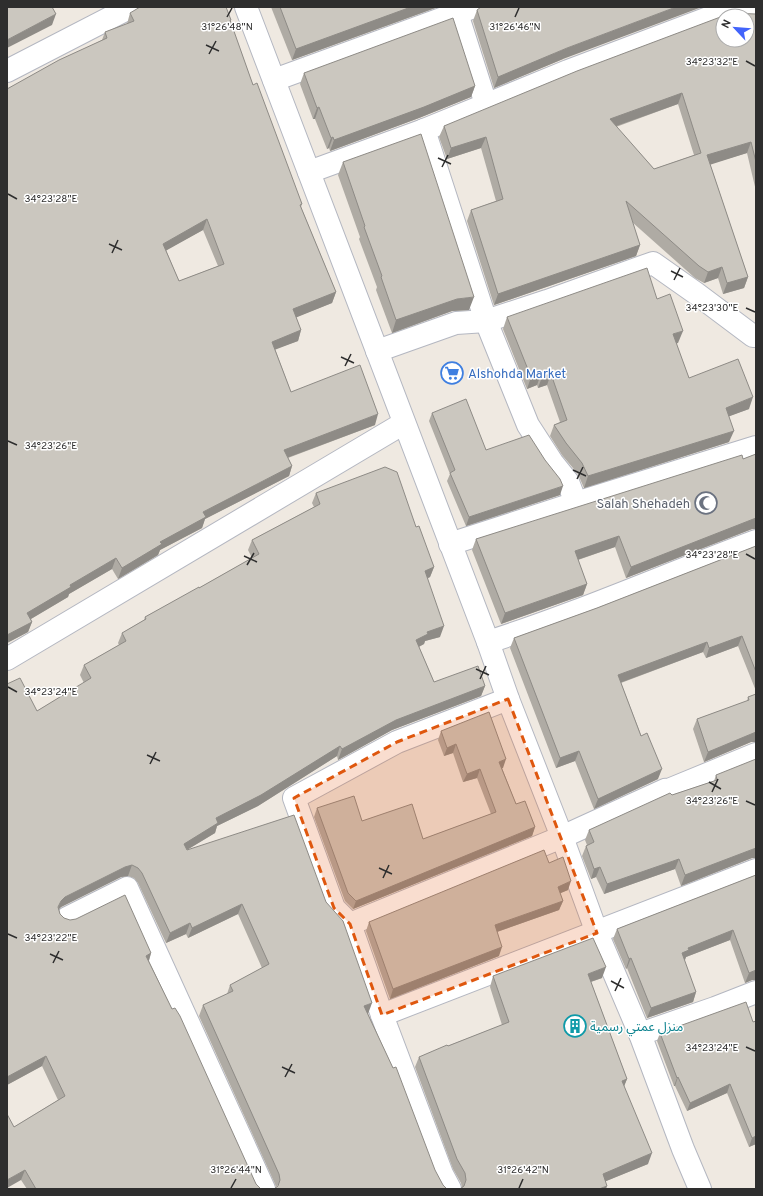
<svg xmlns="http://www.w3.org/2000/svg" width="763" height="1196" font-family="Overpass,'Noto Sans Arabic',sans-serif">
	<style>
		.lines { fill: none; stroke-linecap: round; stroke-linejoin: round }
		.street-casing { stroke: #b4b7c1; stroke-width: 24 }
		.street { stroke: #fff; stroke-width: 22 }
		.wall { fill: #afaba4; fill-rule: evenodd }
		.shaded-wall { fill: #8e8b86 }
		.building { fill: #cbc7bf; stroke: #8e8b86; fill-rule: evenodd }
		.marked { fill: #df570e; fill-opacity: 0.2; stroke: #df570e; stroke-width: 3; stroke-dasharray: 8 5; stroke-linejoin: round }
		.ticks { fill: none; stroke: #2e2e2e; stroke-width: 1.5 }
		.labels { text-anchor: middle; stroke-width: 3; stroke-linejoin: round; paint-order: stroke }
		.shop-label { font-size: 13px; fill: #366cbe; stroke: #fff; text-anchor: start }
		.worship-label { font-size: 13px; fill: #5b616d; stroke: #fff; text-anchor: end }
		.culture-label { font-size: 13px; fill: #0d838f; stroke: #fff; text-anchor: start }
		.ticks-label { font-size: 10px; text-anchor: middle; fill: #2e2e2e; stroke: #fff; stroke-width: 3; stroke-linejoin: round; paint-order: stroke }
	</style>
	<rect width="100%" height="100%" fill="#efe9e1"/>
	<g class="lines">
		<g class="street-casing">
			<g id="street">
				<polyline points="246,7 488,642 508,699 562,837 597,933 640,1034 683,1149 700,1189"/>
				<polyline points="455,7 486,104"/>
				<polyline points="7,71 131,7"/>
				<polyline points="274,80 474,7"/>
				<polyline points="424,130 486,321 528,425 552,462 568,482 576,503"/>
				<polyline points="309,172 424,130 568,71 724,12 756,13"/>
				<polyline points="377,351 456,323 486,321 547,301 653,263 697,294 753,336 756,336"/>
				<polyline points="450,544 576,503 756,447"/>
				<path d="M488,642C579,613 667,574 756,541"/>
				<polyline points="7,659 404,423"/>
				<polyline points="67,918 127,888 264,1189"/>
				<polyline points="350,924 562,837 665,790 666,791 756,754"/>
				<polyline points="382,1015 756,870"/>
				<polyline points="640,1034 715,1008 756,992"/>
				<polyline points="450,1189 442,1174 382,1015 350,924 334,908 294,798 397,742 508,699"/>
			</g>
		</g>
		<use href="#street" class="street"/>
	</g>
	<g class="wall">
		<polygon points="271,7 438,7 292,60"/>
		<polygon points="477,10 563,59 494,88 473,21"/>
		<path d="M130,13L231,20L230,22L253,85L302,204L301,207L336,292L332,303L296,317L301,330L298,341L275,349L291,392L375,425L288,458L292,466L289,476L205,519L202,528L160,550L158,555L118,579L112,569L69,594L68,597L31,619L32,622L28,632L7,643V89L102,40L105,32L127,24ZM203,230L218,266L179,281L166,250Z"/>
		<path d="M756,14V191L747,153L710,164L748,277L744,288L723,294L718,278L704,283L695,278L632,222L640,245L636,256L494,305L467,221L471,210L496,201L481,148L447,159L439,137L444,126ZM678,104L694,155L654,169L616,127Z"/>
		<polygon points="304,73 475,86 471,97 419,118 330,151 329,148 327,149 315,119 313,119 300,84"/>
		<polygon points="343,162 469,310 452,311 392,333 376,290 377,287 359,239 360,237 338,175"/>
		<polygon points="657,299 678,343 676,343 689,378 749,409 729,416 729,442 584,488 578,474 562,455 550,436 554,425 560,422 547,385 538,388 537,385 527,389 503,329 507,317"/>
		<polygon points="432,413 486,450 560,495 466,526 447,481 450,474 429,421"/>
		<polygon points="756,454 756,529 752,529 626,578 615,547 578,560 587,584 583,595 501,624 472,550 476,539 743,459"/>
		<polygon points="316,493 416,527 434,567 430,577 427,579 440,637 425,641 424,644 419,647 434,682 485,686 481,696 392,730 338,760 337,756 258,806 217,826 215,833 187,850 326,902 368,1014 393,1068 276,1187 275,1184 199,1016 203,1005 227,994 230,985 262,968 238,914 188,938 186,934 166,943 138,883 134,878 128,876 121,877 61,907 59,909 60,914 64,918 151,953 149,961 172,1009 256,1184 261,1189 27,1189 21,1180 14,1127 58,1100 42,1066 7,1085 7,684 37,711 84,683 80,675 84,665 119,645 118,643 122,633 144,620 145,617 199,588 252,558 248,550 252,540 314,507 312,503"/>
		<polygon points="756,546 756,691 738,646 706,658 703,652 621,683 658,779 594,809 575,761 556,768 510,648 514,638 597,608"/>
		<polygon points="756,694 756,742 751,742 704,762 693,729 697,719 747,701 748,697"/>
		<polygon points="441,731 503,768 502,768 516,804 535,827 532,836 353,909 345,901 314,817 317,808 423,839 491,814 477,778 463,782 453,753 444,756 438,740"/>
		<polygon points="716,775 752,858 681,886 675,869 604,894 596,877 591,879 582,856 586,846 587,845 585,840 589,830 672,795 714,781"/>
		<polygon points="549,863 568,890 560,893 563,901 559,910 497,932 499,956 390,999 366,931 369,922"/>
		<polygon points="756,875 752,980 745,983 730,940 686,957 684,961 696,992 693,1002 647,1018 627,968 626,969 613,939 617,929"/>
		<polygon points="493,976 602,978 591,982 627,1079 624,1086 648,1164 606,1181 462,1188 461,1183 453,1169 415,1067 419,1057 502,1025 490,987"/>
		<polygon points="756,1021 756,1144 749,1147 727,1093 687,1111 675,1086 674,1086 657,1041 660,1033 753,1022"/>
	</g>
	<g class="shaded-wall">
		<polygon points="411,7 438,7 292,60 296,49"/>
		<polygon points="676,7 702,7 563,59 494,88 498,77 567,48"/>
		<polygon points="56,14 52,25 7,48 7,40"/>
		<polygon points="475,86 471,97 419,118 330,151 334,140"/>
		<polygon points="682,93 678,104 605,130 610,119"/>
		<polygon points="319,107 315,119 313,119 317,108"/>
		<polygon points="333,137 329,148 327,149 331,138"/>
		<polygon points="486,137 481,148 447,159 451,148"/>
		<polygon points="751,142 747,153 703,167 707,155"/>
		<polygon points="207,219 203,230 160,254 163,244"/>
		<polygon points="640,245 636,256 494,305 498,294"/>
		<polygon points="722,267 718,278 704,283 708,272"/>
		<polygon points="748,277 744,288 723,294 727,283"/>
		<polygon points="336,292 332,303 290,320 293,309"/>
		<polygon points="474,297 469,310 452,311 392,333 396,320 457,299"/>
		<polygon points="301,330 298,341 269,352 272,342"/>
		<polygon points="683,331 678,343 669,346 673,334"/>
		<polygon points="541,374 537,385 527,389 531,377"/>
		<polygon points="551,374 547,385 538,388 542,377"/>
		<polygon points="753,397 749,409 722,419 726,408"/>
		<polygon points="378,414 375,425 281,460 284,450"/>
		<polygon points="734,431 729,442 584,488 588,476"/>
		<polygon points="292,466 289,476 205,519 202,528 160,550 158,555 118,579 122,568 203,512"/>
		<polygon points="563,486 560,495 466,526 469,517"/>
		<polygon points="756,518 756,529 752,529 626,578 631,567"/>
		<polygon points="619,536 615,547 571,562 575,551"/>
		<polygon points="116,558 112,569 69,594 68,597 24,623 27,613 70,585"/>
		<polygon points="434,567 430,577 421,581 425,571"/>
		<polygon points="587,584 583,595 501,624 505,613"/>
		<polygon points="32,622 28,632 7,643 7,635"/>
		<polygon points="444,626 440,637 425,641 424,644 412,650 416,640 427,632"/>
		<polygon points="742,636 738,646 706,658 709,648"/>
		<polygon points="707,642 703,652 614,685 618,675"/>
		<polygon points="485,686 481,696 392,730 338,760 342,749 396,720"/>
		<polygon points="756,732 756,742 751,742 704,762 708,752"/>
		<polygon points="456,744 453,753 444,756 447,748"/>
		<polygon points="340,746 337,756 258,806 217,826 215,833 180,854 184,844 216,818"/>
		<polygon points="579,751 575,761 556,768 560,758"/>
		<polygon points="506,759 503,768 496,770 499,762"/>
		<polygon points="480,769 477,778 463,782 467,774"/>
		<polygon points="662,769 658,779 594,809 598,799"/>
		<polygon points="535,827 532,836 353,909 356,901"/>
		<polygon points="756,848 756,858 752,858 681,886 685,875"/>
		<polygon points="679,859 675,869 604,894 607,884"/>
		<polygon points="132,865 128,876 121,877 61,907 57,911 61,901 65,897 125,867"/>
		<polygon points="600,867 596,877 591,879 594,869"/>
		<polygon points="571,881 568,890 554,896 558,887"/>
		<polygon points="563,901 559,910 491,934 495,925"/>
		<polygon points="242,904 238,914 188,938 192,928"/>
		<polygon points="190,923 186,934 166,943 170,933"/>
		<polygon points="733,930 730,940 686,957 685,960 678,963 682,953 688,948"/>
		<polygon points="502,947 499,956 390,999 393,989"/>
		<polygon points="151,953 148,963 146,956"/>
		<polygon points="631,958 627,968 626,969 629,959"/>
		<polygon points="606,967 602,978 584,984 588,974"/>
		<polygon points="756,970 756,980 752,980 745,983 749,973"/>
		<polygon points="696,992 693,1002 647,1018 651,1008"/>
		<polygon points="372,1003 368,1014 361,1016 364,1006"/>
		<polygon points="46,1056 42,1066 7,1085 7,1077"/>
		<polygon points="678,1077 675,1086 674,1086 677,1078"/>
		<polygon points="627,1079 623,1089 622,1081"/>
		<polygon points="730,1084 727,1093 687,1111 690,1103"/>
		<polygon points="756,1136 756,1144 749,1147 752,1138"/>
		<polygon points="652,1153 648,1164 599,1184 603,1174"/>
		<polygon points="25,1170 21,1180 7,1188 7,1180"/>
		<polygon points="607,1186 606,1189 599,1189"/>
	</g>
	<g class="building">
		<polygon points="7,7 52,7 56,14 7,40"/>
		<path d="M140,7H226L231,20H230L253,85L257,83L302,204L300,205L336,292L293,309L301,330L272,342L291,392L360,365L378,414L284,450L292,466L203,512L206,517L160,542L162,544L122,568L116,558L70,585L71,587L27,613L32,622L7,635V89L59,60L107,38L105,32L134,21L130,13ZM207,219L224,264L179,281L163,244Z"/>
		<polygon points="280,7 411,7 296,49"/>
		<polygon points="481,7 676,7 567,48 498,77 477,10"/>
		<path d="M730,13L756,14V162L751,142L707,155L748,277L727,283L722,267L708,272L699,266L626,201L640,245L498,294L471,210L503,199L486,137L451,148L444,126L577,71L723,16V40H747V16H723ZM682,93L701,153L654,169L610,119Z"/>
		<polygon points="453,18 475,86 424,107 334,140 333,137 331,138 319,107 317,108 304,73"/>
		<polygon points="421,134 474,297 457,299 396,320 381,277 382,276 364,227 365,226 343,162"/>
		<polygon points="647,268 657,299 670,294 683,331 673,334 689,378 738,359 753,397 726,408 734,431 588,476 582,463 566,443 554,425 567,420 551,374 542,377 541,374 531,377 507,317"/>
		<polygon points="466,399 486,450 529,435 545,460 560,479 563,486 469,517 450,473 455,470 432,413"/>
		<polygon points="756,454 756,518 631,567 619,536 575,551 587,584 505,613 476,539 742,455 743,459"/>
		<polygon points="385,467 397,472 416,527 419,526 434,567 425,571 444,626 427,632 428,634 416,640 434,682 478,666 485,686 396,720 342,749 340,746 261,795 216,818 218,823 184,844 187,850 294,815 326,902 343,921 372,1003 364,1006 393,1068 396,1067 435,1170 443,1185 447,1189 274,1189 278,1186 280,1180 279,1174 203,1005 233,991 230,985 269,964 242,904 192,928 190,923 170,933 142,873 138,868 132,865 125,867 65,897 61,901 58,907 60,914 64,918 70,920 76,919 125,895 151,953 146,956 172,1009 175,1008 180,1016 256,1184 261,1189 36,1189 25,1170 7,1180 7,1114 14,1127 65,1096 46,1056 7,1077 7,684 20,678 37,711 91,678 84,665 126,641 122,633 146,619 145,617 199,587 199,588 259,554 252,540 320,504 316,493"/>
		<polygon points="756,546 756,672 742,636 709,648 707,642 618,675 641,736 647,733 662,769 598,799 579,751 560,758 514,638 597,608"/>
		<polygon points="756,694 756,732 708,752 697,719 749,700 748,697"/>
		<polygon points="489,712 506,759 499,762 516,804 525,801 535,827 356,901 348,893 317,808 354,796 362,821 412,804 423,839 496,812 480,769 467,774 456,744 447,748 441,731"/>
		<polygon points="756,759 756,848 685,875 679,859 607,884 600,867 594,869 586,846 594,842 589,830 670,793 672,795 717,780 716,775"/>
		<polygon points="544,850 549,863 563,857 571,881 558,887 563,901 495,925 502,947 393,989 369,922"/>
		<polygon points="756,875 756,970 749,973 733,930 688,948 689,950 682,953 696,992 651,1008 631,958 629,959 617,929"/>
		<polygon points="593,938 606,967 588,974 627,1079 622,1081 652,1153 603,1174 607,1186 599,1189 460,1189 464,1186 466,1180 465,1173 457,1159 419,1057 447,1045 448,1046 509,1022 493,976"/>
		<polygon points="746,1002 753,1022 756,1021 756,1136 752,1138 730,1084 690,1103 678,1077 677,1078 660,1033"/>
	</g>
	<path class="marked" d="M508,699L597,933L382,1015L350,924L334,908L294,798L397,742Z"/>
	<path class="ticks" d="M227,17L232,8M515,17L519,8M206,45L219,51M209,54L216,41M746,61L755,66M438,158L451,164M442,167L448,155M8,194L17,199M109,244L122,250M112,253L118,240M671,271L683,277M674,280L680,268M746,308L755,312M341,357L354,363M345,366L351,354M8,441L17,445M573,470L586,476M577,479L583,467M746,554L755,559M244,556L257,562M247,565L254,553M476,669L489,675M480,679L486,666M8,687L17,692M147,755L160,761M150,764L156,752M709,782L721,789M712,792L718,779M746,801L755,805M379,868L392,874M383,878L389,865M8,934L17,938M50,954L63,960M53,963L59,951M611,981L624,988M615,991L621,978M746,1047L755,1051M282,1067L295,1073M285,1077L292,1064M231,1188L236,1179M519,1188L523,1179"/>
	<defs>
		<g id="supermarket-ring" transform="scale(1.15)"><circle r="9.5" fill="#fff" stroke="#3f7fe0" stroke-width="1.5"/><path d="M-6-5.5h2.5l.6 2H6L4.5 2H-2.5L-4.4-4H-6ZM-1.5 3.2a1.3 1.3 0 1 0 .1 0ZM3 3.2a1.3 1.3 0 1 0 .1 0Z" fill="#3f7fe0"/></g>
		<g id="mosque-ring" transform="scale(1.15)"><circle r="9.5" fill="#fff" stroke="#6b7280" stroke-width="1.5"/><path d="M3.5-4.9A6 6 0 1 0 3.5 4.9A5 5 0 1 1 3.5-4.9Z" fill="#6b7280"/></g>
		<g id="building-ring" transform="scale(1.15)"><circle r="9.5" fill="#fff" stroke="#0f9aa8" stroke-width="1.5"/><path d="M-4-6H4V6H1V3H-1V6H-4ZM-2.5-4.3h1.7v1.8h-1.7ZM.8-4.3h1.7v1.8H.8ZM-2.5-1h1.7V.8h-1.7ZM.8-1h1.7V.8H.8Z" fill="#0f9aa8"/></g>
	</defs>
	<g fill-rule="evenodd">
		<use href="#supermarket-ring" x="452" y="373"/>
		<use href="#mosque-ring" x="706" y="503"/>
		<use href="#building-ring" x="575" y="1026"/>
	</g>
	<g class="labels">
		<g class="shop-label">
			<text x="468" y="378">Alshohda Market</text>
		</g>
		<g class="worship-label">
			<text x="690" y="508">Salah Shehadeh</text>
		</g>
		<g class="culture-label">
			<text x="590" y="1031">منزل عمتي رسمية</text>
		</g>
	</g>
	<g class="ticks-label">
		<text x="227" y="30">31°26'48"N</text>
		<text x="515" y="30">31°26'46"N</text>
		<text x="712" y="65">34°23'32"E</text>
		<text x="51" y="202">34°23'28"E</text>
		<text x="712" y="311">34°23'30"E</text>
		<text x="51" y="449">34°23'26"E</text>
		<text x="712" y="558">34°23'28"E</text>
		<text x="51" y="695">34°23'24"E</text>
		<text x="712" y="804">34°23'26"E</text>
		<text x="51" y="941">34°23'22"E</text>
		<text x="712" y="1051">34°23'24"E</text>
		<text x="236" y="1173">31°26'44"N</text>
		<text x="523" y="1173">31°26'42"N</text>
	</g>
	<rect width="763" height="1196" fill="none" stroke="#2e2e2e" stroke-width="16"/>
	<g transform="translate(735 28) rotate(296)"><circle r="19" fill="#ffffff" stroke="#ababab"/>
	<path d="M0-3L7 15L0 10L-7 15Z" fill="#4264fb"/>
	<text y="-6" font-size="11" font-weight="bold" text-anchor="middle" fill="#2e2e2e">N</text>
	</g>
</svg>
